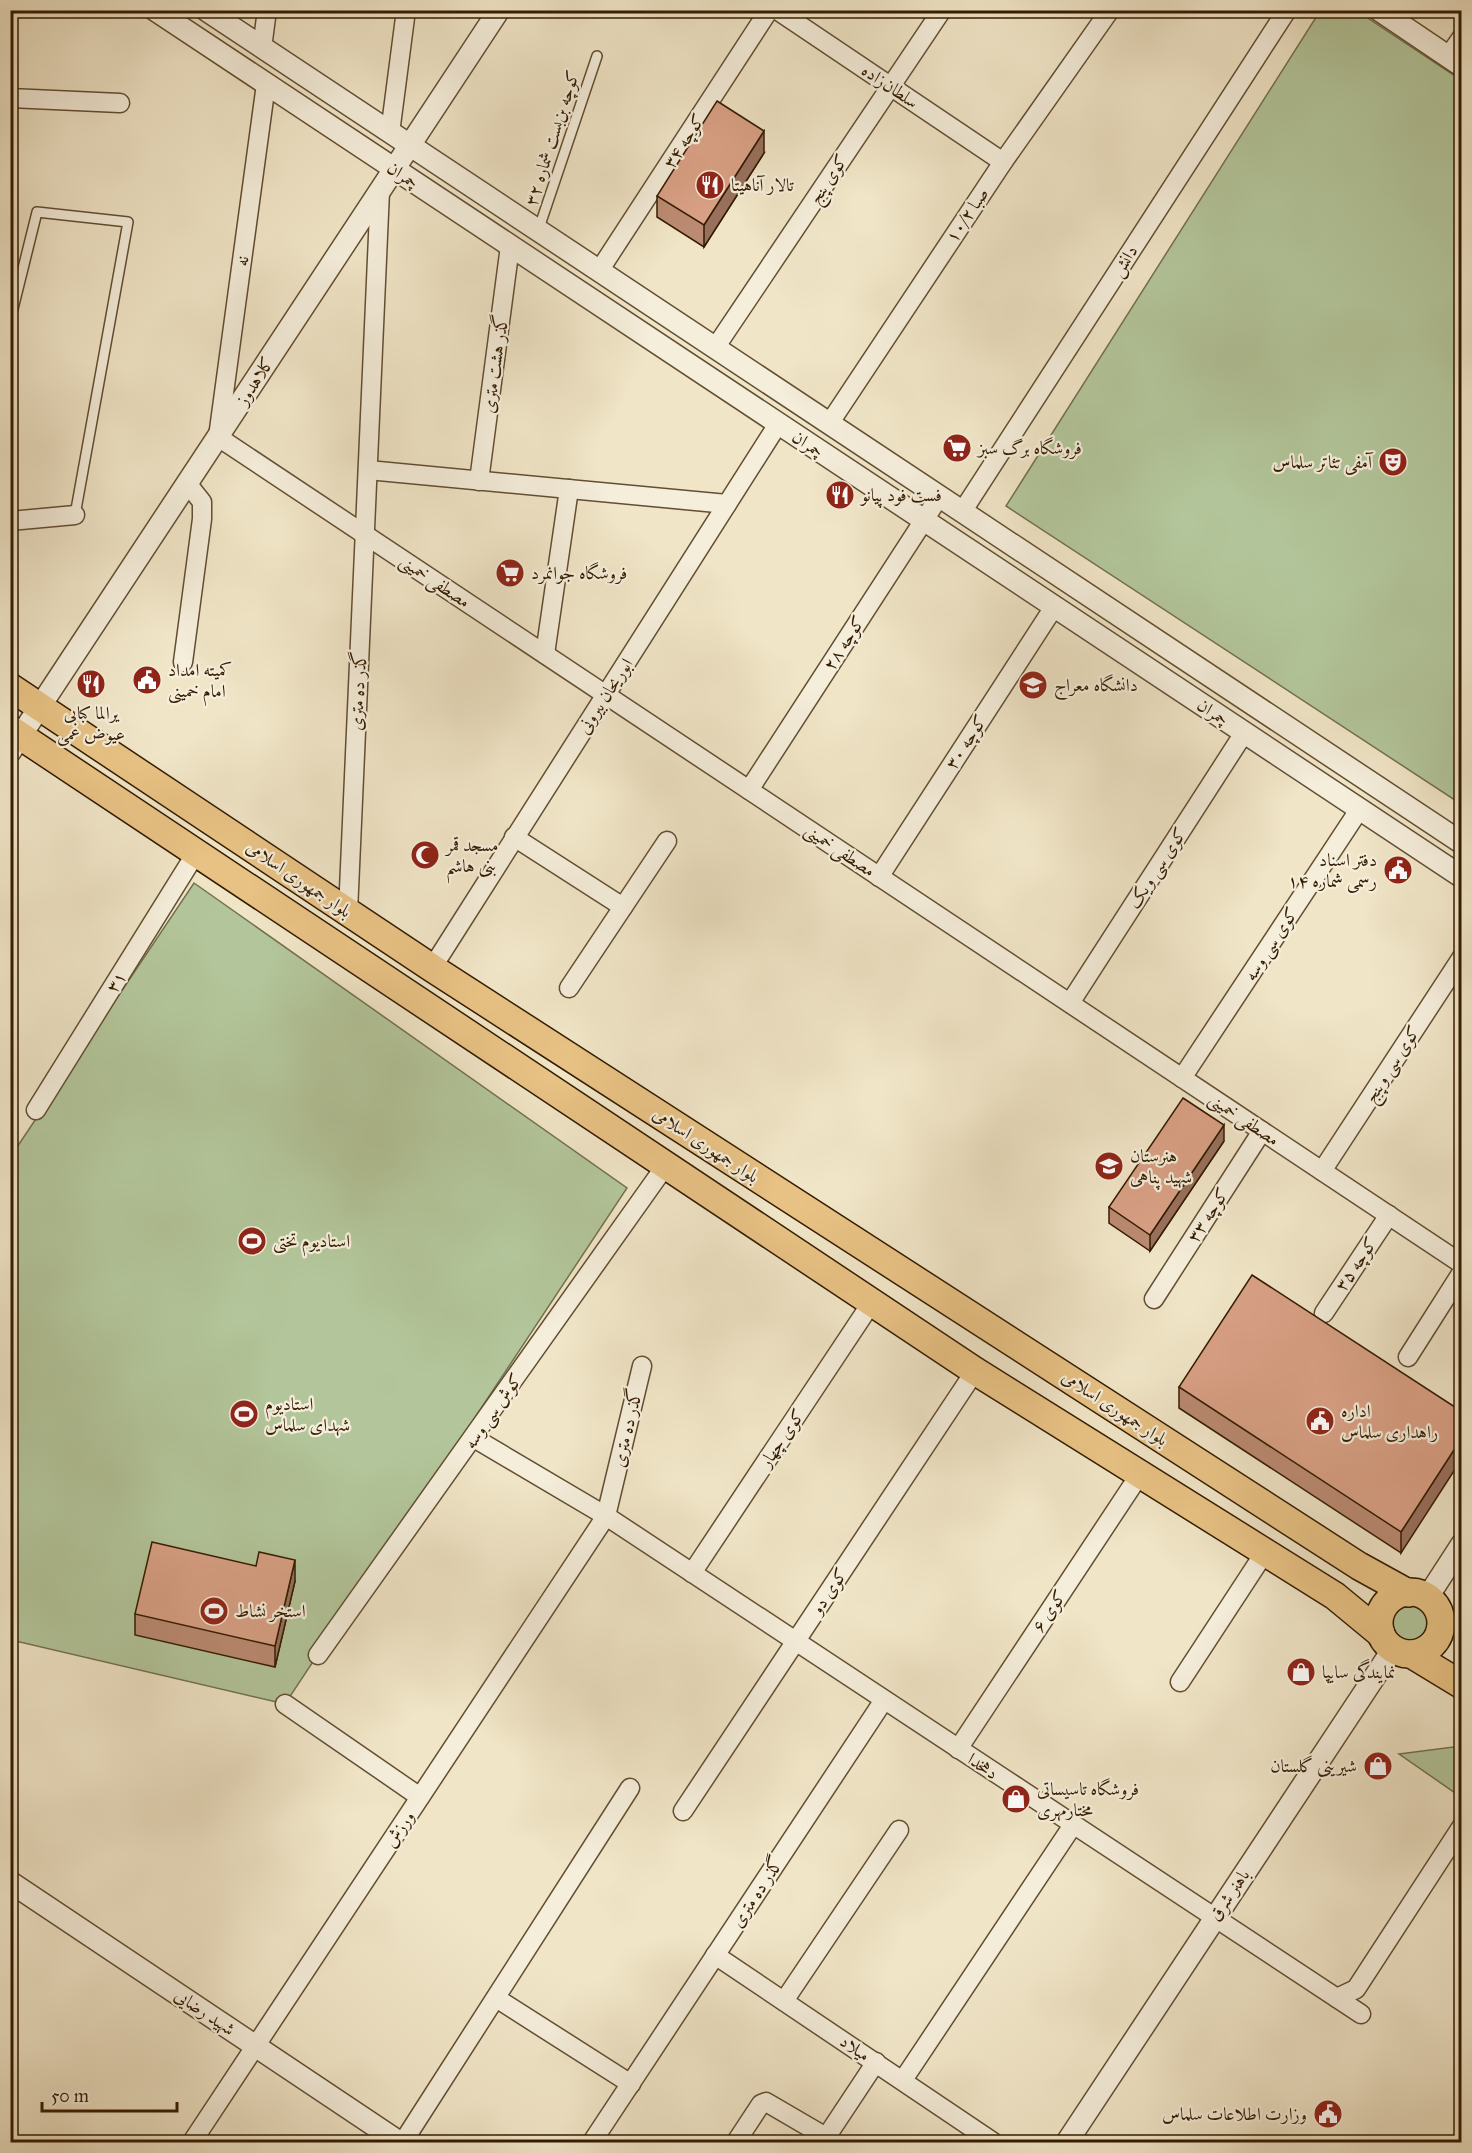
<svg xmlns="http://www.w3.org/2000/svg" width="1472" height="2153" font-family="'IM FELL Great Primer',Amiri,serif">
	<style>
		.green { fill: #b3c69b; stroke: #73704e; stroke-width: 1.5 }
		.lines { fill: none; stroke-linecap: round; stroke-linejoin: round }
		.service-casing { stroke: #624e32; stroke-width: 12 }
		.minor-casing { stroke: #624e32; stroke-width: 21 }
		.tertiary-casing { stroke: #624e32; stroke-width: 24 }
		.primary-casing { stroke: #331b00; stroke-width: 30 }
		.service { stroke: #f5eedb; stroke-width: 9 }
		.minor { stroke: #f5eedb; stroke-width: 18 }
		.tertiary { stroke: #f5eedb; stroke-width: 21 }
		.primary { stroke: #e8c284; stroke-width: 27 }
		.wall { fill: #bb8a72; stroke: #331b00; stroke-width: 1.5 }
		.shaded-wall { fill: #98705d; stroke: #331b00; stroke-width: 1.5 }
		.building { fill: #d9a085; stroke: #331b00; stroke-width: 1.5 }
		.labels { text-anchor: middle; stroke-width: 4.5; stroke-linejoin: round; paint-order: stroke }
		.street-label { font-size: 18px; fill: #331b00; stroke: #f5eedb }
		.poi-label { font-size: 18px; fill: #331b00; stroke: #f5eedb; text-anchor: start }
	</style>
	<rect width="100%" height="100%" fill="#f0e5c7"/>
	<filter id="stains"><feTurbulence type="fractalNoise" baseFrequency=".00333" numOctaves="4"/><feColorMatrix values="0 0 0 0 .2 0 0 0 0 .09 0 0 0 0 .02 0 0 0 .5 -.17"/></filter>
	<radialGradient id="worn" r=".72"><stop offset=".6" stop-color="#630" stop-opacity="0"/><stop offset="1" stop-color="#630" stop-opacity=".3"/></radialGradient>
	<g class="green">
		<polygon points="1320,11 1357,11 1461,80 1461,804 1006,506"/>
		<polygon points="194,883 627,1188 285,1704 11,1640 11,1156"/>
		<circle cx="1411" cy="1623" r="25"/>
		<polygon points="1461,1746 1461,1797 1399,1754"/>
	</g>
	<g class="lines">
		<g class="service-casing">
			<g id="service">
				<polyline points="538,231 597,56"/>
				<polyline points="10,321 37,212 128,222 75,515"/>
			</g>
		</g>
		<g class="minor-casing">
			<g id="minor">
				<polyline points="777,10 1003,162"/>
				<polyline points="262,48 267,10"/>
				<polyline points="1448,57 1462,37"/>
				<polyline points="266,84 218,437 1462,1264"/>
				<polyline points="10,98 120,103"/>
				<polyline points="390,133 406,10"/>
				<polyline points="599,271 769,10"/>
				<polyline points="715,348 942,10"/>
				<polyline points="829,424 1003,162 1110,10"/>
				<polyline points="368,470 727,504"/>
				<polyline points="479,481 510,246"/>
				<polyline points="962,512 1287,10"/>
				<polyline points="10,521 75,515"/>
				<polyline points="545,654 569,489"/>
				<polyline points="183,662 202,519 202,502 187,483"/>
				<polyline points="749,790 939,497"/>
				<polyline points="514,837 623,907"/>
				<polyline points="879,877 1054,607"/>
				<polyline points="348,912 380,191"/>
				<polyline points="432,968 778,424"/>
				<polyline points="569,988 667,841"/>
				<polyline points="1070,1003 1244,733"/>
				<polyline points="1182,1078 1359,810"/>
				<polyline points="36,1110 196,853"/>
				<polyline points="1322,1171 1462,957"/>
				<polyline points="1154,1299 1262,1131"/>
				<polyline points="1324,1313 1389,1215"/>
				<polyline points="1408,1357 1462,1272"/>
				<polyline points="474,1438 606,1516 642,1366"/>
				<polyline points="692,1573 872,1302"/>
				<polyline points="318,1655 666,1165"/>
				<polyline points="1180,1682 1265,1552"/>
				<polyline points="285,1704 420,1797"/>
				<polyline points="958,1749 1140,1474"/>
				<polyline points="683,1811 975,1371"/>
				<polyline points="715,1955 993,2142"/>
				<polyline points="496,1998 631,2084"/>
				<polyline points="1337,1998 1356,1989 1462,1826"/>
				<polyline points="784,2001 899,1830"/>
				<polyline points="903,2080 1073,1825"/>
				<polyline points="192,2142 606,1516 1361,2014"/>
				<polyline points="403,2142 630,1788"/>
				<polyline points="592,2142 884,1700"/>
				<polyline points="736,2142 761,2104 766,2102 826,2137"/>
				<polyline points="823,2142 876,2062"/>
			</g>
		</g>
		<g class="tertiary-casing">
			<g id="tertiary">
				<polyline points="155,10 1462,877"/>
				<polyline points="206,10 1462,843"/>
				<polyline points="1379,10 1462,66"/>
				<polyline points="10,752 499,10"/>
				<polyline points="1427,1598 1462,1544"/>
				<polyline points="10,1882 399,2142"/>
				<polyline points="1067,2142 1393,1649"/>
			</g>
		</g>
		<g class="primary-casing">
			<g id="primary">
				<polyline points="10,687 432,968 1359,1566 1408,1593"/>
				<polyline points="10,729 975,1371 1335,1596 1381,1634"/>
				<circle cx="1410" cy="1623" r="31"/>
				<polyline points="1411,1654 1462,1685"/>
			</g>
		</g>
		<use href="#service" class="service"/>
		<use href="#minor" class="minor"/>
		<use href="#tertiary" class="tertiary"/>
		<use href="#primary" class="primary"/>
	</g>
	<g class="wall">
		<polygon points="764,153 704,247 657,217 657,196"/>
		<polygon points="1224,1141 1150,1251 1109,1223 1109,1207"/>
		<polygon points="1179,1387 1461,1411 1401,1553 1179,1408"/>
		<polygon points="295,1581 275,1667 135,1635 135,1614"/>
	</g>
	<g class="shaded-wall">
		<polygon points="764,131 764,153 704,247 704,225"/>
		<polygon points="1224,1125 1224,1141 1150,1251 1150,1235"/>
		<polygon points="1461,1439 1461,1460 1401,1553 1401,1532"/>
		<polygon points="295,1560 295,1581 275,1667 275,1646"/>
	</g>
	<g class="building">
		<polygon points="717,101 764,131 704,225 657,196"/>
		<polygon points="1183,1098 1224,1125 1150,1235 1109,1207"/>
		<polygon points="1252,1275 1461,1411 1461,1439 1401,1532 1179,1387"/>
		<polygon points="152,1542 256,1566 259,1552 295,1560 275,1646 135,1614"/>
	</g>
	<defs>
		<g id="restaurant-disc" transform="scale(1.5)"><circle r="9.5" fill="#8f2418" stroke="#f5eedb"/><path d="M-5-6h1v4h1v-4h1v4h1v-4h1v5L-1.5 .5V6h-2V.5L-5-1ZM5-6V6H3V1.5H1.5Q1.5-4 5-6Z" fill="#fff"/></g>
		<g id="supermarket-disc" transform="scale(1.5)"><circle r="9.5" fill="#8f2418" stroke="#f5eedb"/><path d="M-6-5.5h2.5l.6 2H6L4.5 2H-2.5L-4.4-4H-6ZM-1.5 3.2a1.3 1.3 0 1 0 .1 0ZM3 3.2a1.3 1.3 0 1 0 .1 0Z" fill="#fff"/></g>
		<g id="theatre-disc" transform="scale(1.5)"><circle r="9.5" fill="#8f2418" stroke="#f5eedb"/><path d="M-5-5.5Q0-4 5-5.5V0Q5 5 0 6Q-5 5-5 0ZM-3.3-2.5H-1v1.5H-3.3ZM1-2.5H3.3v1.5H1ZM-2.8 1Q0 5.5 2.8 1Z" fill="#fff"/></g>
		<g id="civic-disc" transform="scale(1.5)"><circle r="9.5" fill="#8f2418" stroke="#f5eedb"/><path d="M-.6-6.5H3V-4.5H.6V-3L4-1V1h2V6H-6V1h2V-1L-.6-3ZM-1.2 2.5V6h2.4V2.5Z" fill="#fff"/></g>
		<g id="university-disc" transform="scale(1.5)"><circle r="9.5" fill="#8f2418" stroke="#f5eedb"/><path d="M0-5L7-2L0 1L-7-2ZM-4 1L0 2.5L4 1V4Q0 6-4 4Z" fill="#fff"/></g>
		<g id="mosque-disc" transform="scale(1.5)"><circle r="9.5" fill="#8f2418" stroke="#f5eedb"/><path d="M3.5-4.9A6 6 0 1 0 3.5 4.9A5 5 0 1 1 3.5-4.9Z" fill="#fff"/></g>
		<g id="school-disc" transform="scale(1.5)"><circle r="9.5" fill="#8f2418" stroke="#f5eedb"/><path d="M0-5L7-2L0 1L-7-2ZM-4 1L0 2.5L4 1V4Q0 6-4 4Z" fill="#fff"/></g>
		<g id="stadium-disc" transform="scale(1.5)"><circle r="9.5" fill="#8f2418" stroke="#f5eedb"/><path d="M0-5a6.5 5 0 1 0 0 10a6.5 5 0 1 0 0-10ZM-3.5-1.8h7v3.6h-7Z" fill="#fff"/></g>
		<g id="shop-disc" transform="scale(1.5)"><circle r="9.5" fill="#8f2418" stroke="#f5eedb"/><path d="M-5-2.5h2.3a2.7 3.5 0 0 1 5.4 0H5L5.5 6h-11ZM-1.5-2.5h3a1.5 2.3 0 0 0-3 0Z" fill="#fff"/></g>
	</defs>
	<g fill-rule="evenodd">
		<use href="#restaurant-disc" x="710" y="185"/>
		<use href="#supermarket-disc" x="957" y="448"/>
		<use href="#theatre-disc" x="1393" y="462"/>
		<use href="#restaurant-disc" x="840" y="495"/>
		<use href="#supermarket-disc" x="510" y="573"/>
		<use href="#civic-disc" x="147" y="680"/>
		<use href="#restaurant-disc" x="91" y="684"/>
		<use href="#university-disc" x="1033" y="685"/>
		<use href="#mosque-disc" x="425" y="855"/>
		<use href="#civic-disc" x="1398" y="870"/>
		<use href="#school-disc" x="1109" y="1166"/>
		<use href="#stadium-disc" x="252" y="1241"/>
		<use href="#stadium-disc" x="244" y="1414"/>
		<use href="#civic-disc" x="1320" y="1421"/>
		<use href="#stadium-disc" x="214" y="1611"/>
		<use href="#shop-disc" x="1301" y="1672"/>
		<use href="#shop-disc" x="1378" y="1766"/>
		<use href="#shop-disc" x="1016" y="1799"/>
		<use href="#civic-disc" x="1328" y="2114"/>
	</g>
	<g class="labels">
		<g class="street-label">
			<text transform="translate(890 86) rotate(34)" y="6">سلطان‌زاده</text>
			<text transform="translate(552 138) rotate(-72)" y="6">کوچه بن‌بست شماره ۳۲</text>
			<text transform="translate(684 141) rotate(-57)" y="6">کوچه ۳۴</text>
			<text transform="translate(403 175) rotate(34)" y="6">چمران</text>
			<text transform="translate(828 179) rotate(-56)" y="6">کوی پنج</text>
			<text transform="translate(967 215) rotate(-56)" y="6">صبا ۱۰/۲</text>
			<text transform="translate(242 261) rotate(-82)" y="6">نه</text>
			<text transform="translate(1124 261) rotate(-57)" y="6">دانش</text>
			<text transform="translate(495 364) rotate(-82)" y="6">گذر هشت متری</text>
			<text transform="translate(255 381) rotate(-57)" y="6">کلاهدوز</text>
			<text transform="translate(808 444) rotate(34)" y="6">چمران</text>
			<text transform="translate(435 581) rotate(34)" y="6">مصطفی خمینی</text>
			<text transform="translate(844 643) rotate(-57)" y="6">کوچه ۲۸</text>
			<text transform="translate(358 691) rotate(-87)" y="6">گذر ده متری</text>
			<text transform="translate(605 696) rotate(-57)" y="6">ابوریحان بیرونی</text>
			<text transform="translate(1213 712) rotate(34)" y="6">چمران</text>
			<text transform="translate(966 742) rotate(-57)" y="6">کوچه ۳۰</text>
			<text transform="translate(840 850) rotate(34)" y="6">مصطفی خمینی</text>
			<text transform="translate(1157 868) rotate(-57)" y="6">کوی سی ویک</text>
			<text transform="translate(299 879) rotate(34)" y="6">بلوار جمهوری اسلامی</text>
			<text transform="translate(1271 944) rotate(-57)" y="6">کوی سی وسه</text>
			<text transform="translate(116 982) rotate(-58)" y="6">۳۱</text>
			<text transform="translate(1392 1064) rotate(-57)" y="6">کوی سی وپنج</text>
			<text transform="translate(1244 1119) rotate(34)" y="6">مصطفی خمینی</text>
			<text transform="translate(706 1145) rotate(33)" y="6">بلوار جمهوری اسلامی</text>
			<text transform="translate(1208 1215) rotate(-57)" y="6">کوچه ۳۳</text>
			<text transform="translate(1356 1264) rotate(-56)" y="6">کوچه ۳۵</text>
			<text transform="translate(1115 1408) rotate(33)" y="6">بلوار جمهوری اسلامی</text>
			<text transform="translate(493 1411) rotate(-55)" y="6">کوش سی وسه</text>
			<text transform="translate(627 1428) rotate(-77)" y="6">گذر ده متری</text>
			<text transform="translate(782 1438) rotate(-56)" y="6">کوی چهار</text>
			<text transform="translate(829 1591) rotate(-56)" y="6">کوی دو</text>
			<text transform="translate(1049 1611) rotate(-56)" y="6">کوی ۶</text>
			<text transform="translate(983 1766) rotate(34)" y="6">دهخدا</text>
			<text transform="translate(399 1829) rotate(-56)" y="6">ورزش</text>
			<text transform="translate(757 1892) rotate(-57)" y="6">گذر ده متری</text>
			<text transform="translate(1229 1895) rotate(-56)" y="6">باهنر شرق</text>
			<text transform="translate(205 2012) rotate(34)" y="6">شهید رضایی</text>
			<text transform="translate(855 2048) rotate(34)" y="6">میلاد</text>
		</g>
		<g class="poi-label">
			<text x="731" y="191">تالار آناهیتا</text>
			<text x="978" y="454">فروشگاه برگ سبز</text>
			<text x="1372" y="468" text-anchor="end">آمفی تئاتر سلماس</text>
			<text x="861" y="501">فست فود پیانو</text>
			<text x="531" y="579">فروشگاه جوانمرد</text>
			<text x="168" y="676">کمیته امداد<tspan x="168" dy="21">امام خمینی</tspan></text>
			<text x="1054" y="691">دانشگاه معراج</text>
			<text x="91" y="719" text-anchor="middle">یرالما کبابی<tspan x="91" dy="21">عیوض عمی</tspan></text>
			<text x="446" y="851">مسجد قمر<tspan x="446" dy="21">بنی هاشم</tspan></text>
			<text x="1377" y="866" text-anchor="end">دفتر اسناد<tspan x="1377" dy="21">رسمی شماره ۱۴</tspan></text>
			<text x="1130" y="1162">هنرستان<tspan x="1130" dy="21">شهید پناهی</tspan></text>
			<text x="273" y="1247">استادیوم تختی</text>
			<text x="265" y="1410">استادیوم<tspan x="265" dy="21">شهدای سلماس</tspan></text>
			<text x="1341" y="1417">اداره<tspan x="1341" dy="21">راهداری سلماس</tspan></text>
			<text x="235" y="1617">استخر نشاط</text>
			<text x="1322" y="1678">نمایندگی سایپا</text>
			<text x="1357" y="1772" text-anchor="end">شیرینی گلستان</text>
			<text x="1037" y="1795">فروشگاه تاسیساتی<tspan x="1037" dy="21">مختارمهری</tspan></text>
			<text x="1307" y="2120" text-anchor="end">وزارت اطلاعات سلماس</text>
		</g>
	</g>
	<rect width="1472" height="2153" fill="none" stroke="#f0e5c7" stroke-width="36"/>
	<rect x="12" y="12" width="1448" height="2129" fill="none" stroke="#331b00" stroke-width="3"/>
	<rect x="18" y="18" width="1436" height="2117" fill="none" stroke="#331b00" stroke-width="1.5"/>
	<path d="M42 2102v9h135v-9" fill="none" stroke="#331b00" stroke-width="3"/>
	<text x="51" y="2102" font-size="18" fill="#331b00" stroke="#f5eedb" stroke-width="4.5" paint-order="stroke">50 m</text>
	<rect width="100%" height="100%" filter="url(#stains)"/>
	<rect width="100%" height="100%" fill="url(#worn)"/>
</svg>
